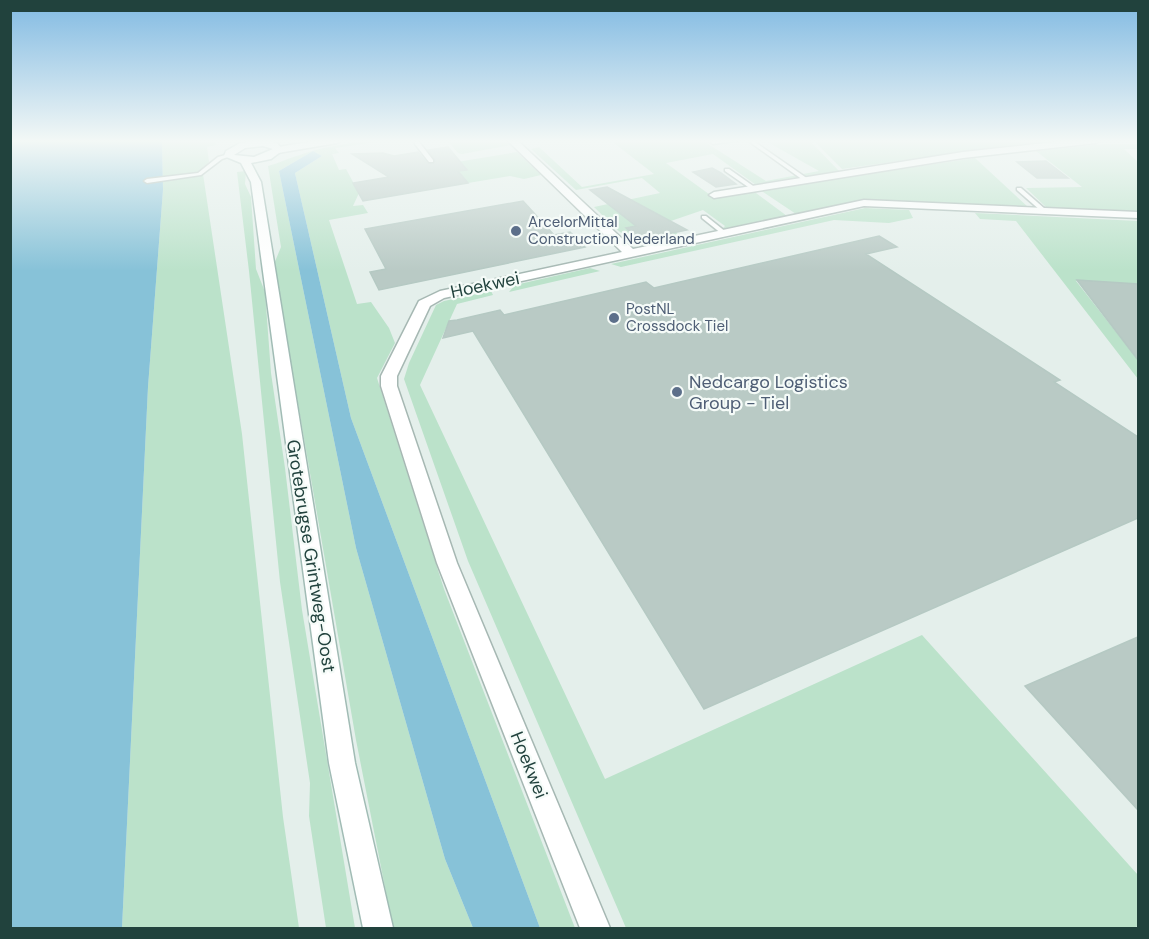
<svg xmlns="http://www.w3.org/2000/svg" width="1149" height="939" font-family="'DM Sans',sans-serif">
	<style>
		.green { fill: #bbe2ca }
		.water { fill: #87c2d8 }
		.building { fill: #b9cac5; stroke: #b5c9c3; stroke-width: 1.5 }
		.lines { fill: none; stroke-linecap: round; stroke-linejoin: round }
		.lane-casing { stroke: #a6b8b3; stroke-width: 3 }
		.street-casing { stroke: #a6b8b3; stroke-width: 3 }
		.secondary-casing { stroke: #a1bcb5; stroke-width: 3 }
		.lane { fill: #fff; fill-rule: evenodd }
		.street { fill: #fff; fill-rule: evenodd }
		.secondary { fill: #fff; fill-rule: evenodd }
		.service-dot { fill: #5c6f8a; stroke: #f5fbf8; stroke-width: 2 }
		.labels { text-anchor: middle; stroke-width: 4.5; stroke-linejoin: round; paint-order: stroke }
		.far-service-label { font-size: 15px; fill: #4e5e75; stroke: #f5fbf8; text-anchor: start }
		.street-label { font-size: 18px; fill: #21423d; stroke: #f5fbf8 }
		.service-label { font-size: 18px; fill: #4e5e75; stroke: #f5fbf8; text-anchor: start }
	</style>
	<rect width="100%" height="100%" fill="#e4efeb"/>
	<g class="green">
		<polygon points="162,140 214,140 216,145 207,147 209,162 202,171 195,173 195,175 203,174 242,434 283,817 299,928 122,928 148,387 163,190"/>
		<path d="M390,140L335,148L339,153L332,154L339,170L346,169L359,193L353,206L363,205L368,213L329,220L357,304L371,302L389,328L395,343L377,378L444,589L575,928H540L351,418L295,173L322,156L313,151L279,171L356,548L445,859L473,928H393L356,740L274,264L281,247L268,166C279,163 289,158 300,155C324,146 364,140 390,140Z"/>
		<polygon points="447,140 506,140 512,145 462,154 458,153"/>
		<path d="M610,140H702L766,181L819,171L764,140H809L839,171L756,185L713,154L666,163L713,197L752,190L787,216L725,229L723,228L725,226L703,210L665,223L681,237L717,231L665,242L662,240C627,247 617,229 594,207L660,193L642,178L576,190L531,149L539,147L582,187L654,174Z"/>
		<polygon points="813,140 1049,140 842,169"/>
		<polygon points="1105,144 1138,144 1138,149 1124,149 1138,162 1138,213 866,200 796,214 760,190 975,158 1028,207 1047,208 1026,188 1082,187 1036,151"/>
		<polygon points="517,152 541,175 524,179 510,176 468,183 454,167 457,162"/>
		<polygon points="246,171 245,184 251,197 256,269 265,292 271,373 285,468 302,610 355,928 326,928 309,816 310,783 280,582 249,271 237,172"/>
		<polygon points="865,208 909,210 913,218 889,223 834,220 621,267 611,264"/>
		<polygon points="975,213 1138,221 1138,284 1076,281 1138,360 1138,379 1016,221 980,219"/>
		<polygon points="590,268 600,271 509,292 515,285"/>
		<polygon points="491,291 493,295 457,304 420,385 605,779 922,635 1138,875 1138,926 1133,928 626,928 468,561 404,379 409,363 436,305 444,301"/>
	</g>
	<g class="water">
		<polygon points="10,140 162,140 163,190 148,387 122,928 11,928"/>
		<polygon points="313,151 322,156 295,173 351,418 540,928 473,928 445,859 356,548 279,171"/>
	</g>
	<g class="building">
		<polygon points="448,147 467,170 458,171 468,183 363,201 353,183 389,177 352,154 383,153 394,156 418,152 427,163 433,164 435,160 428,150"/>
		<polygon points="1046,161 1068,178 1037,178 1017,162"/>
		<polygon points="712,168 721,173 736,184 716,187 693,172"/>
		<polygon points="607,187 687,230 639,240 626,228 636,226 590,190"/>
		<polygon points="523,201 554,235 570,232 585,247 379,290 370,272 386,269 365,229"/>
		<polygon points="879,236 897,247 866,254 1060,380 1054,382 1138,437 1138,518 704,709 473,331 443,338 449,321 457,320 500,310 504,315 646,282 654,288"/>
		<polygon points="1077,280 1138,284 1138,360 1112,326"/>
		<polygon points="1138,637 1138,810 1025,686"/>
	</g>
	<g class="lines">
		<g class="lane-casing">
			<g id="lane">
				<polygon points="706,140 714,141 741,140 713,144"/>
				<polygon points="747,140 752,140 808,179 803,180"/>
				<polygon points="415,142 419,142 433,160 433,162 429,162 415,144"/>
				<polygon points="229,154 231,154 231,156 222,159 201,175 147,183 144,181 147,179 198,173 218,157"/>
				<polygon points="725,169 729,169 756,188 751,189 725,171"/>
				<polygon points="1017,188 1021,188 1045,209 1045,211 1041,211 1017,190"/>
				<polygon points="702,216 706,216 726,232 726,234 722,234 702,218"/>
			</g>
		</g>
		<g class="street-casing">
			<g id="street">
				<polygon points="321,140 342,140 337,143 278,153 273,150 278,147"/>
				<polygon points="507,140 517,140 633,249 864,200 1138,212 1138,218 864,206 444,298 430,306 397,376 397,386 457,563 610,928 580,928 437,563 381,386 381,376 419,301 440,291 622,252"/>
				<polygon points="1072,140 1101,140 1096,143 963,158 714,198 709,195 714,192 963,152"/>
			</g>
		</g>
		<g class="secondary-casing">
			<path id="secondary" d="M263,140L277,143L283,150L271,159L251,163L261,182L355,763L393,928H363L329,763L251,182L241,163L224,156L226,151L240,143ZM263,146L273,149L254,157L234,155L245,148Z"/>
		</g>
		<use href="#lane" class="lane"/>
		<use href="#street" class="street"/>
		<use href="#secondary" class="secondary"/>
	</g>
	<linearGradient id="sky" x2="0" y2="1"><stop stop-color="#81bae2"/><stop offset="0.52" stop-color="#f3f8f6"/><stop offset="1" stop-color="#f3f8f6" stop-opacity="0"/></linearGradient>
	<rect width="1149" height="271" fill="url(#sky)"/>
	<g class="service-dot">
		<circle cx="516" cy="231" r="6"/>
		<circle cx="614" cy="318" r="6"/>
		<circle cx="677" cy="392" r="6"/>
	</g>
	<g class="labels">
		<g class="far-service-label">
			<text x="528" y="227">ArcelorMittal<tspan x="528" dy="17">Construction Nederland</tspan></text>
			<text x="626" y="314">PostNL<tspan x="626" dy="17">Crossdock Tiel</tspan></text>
		</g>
		<g class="street-label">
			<text transform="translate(485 285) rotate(-12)" y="6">Hoekwei</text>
			<text transform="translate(311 556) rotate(81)" y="6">Grotebrugse Grintweg-Oost</text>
			<text transform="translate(529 765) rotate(68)" y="6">Hoekwei</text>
		</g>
		<g class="service-label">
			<text x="689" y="388">Nedcargo Logistics<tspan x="689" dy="21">Group - Tiel</tspan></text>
		</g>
	</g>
	<rect width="1149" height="939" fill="none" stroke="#21423d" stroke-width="24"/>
</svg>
